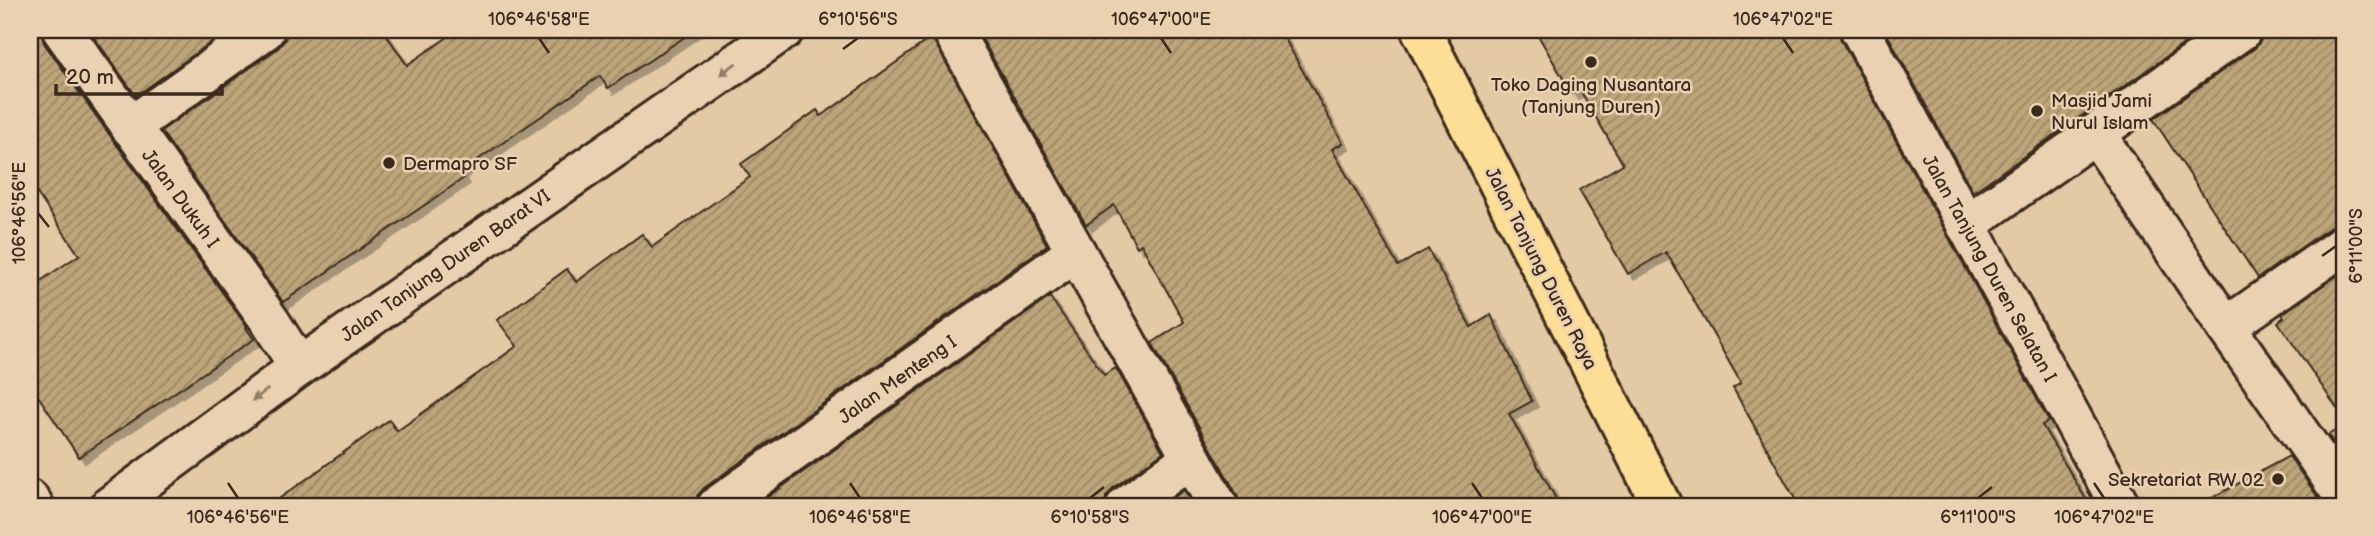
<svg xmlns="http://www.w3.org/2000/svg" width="2375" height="536" font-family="'Balsamiq Sans',sans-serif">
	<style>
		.building { fill: url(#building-hatch); stroke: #3b2a1e; stroke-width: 2; filter: url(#shadow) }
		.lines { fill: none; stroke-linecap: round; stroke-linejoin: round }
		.minor-casing { stroke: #3b2a1e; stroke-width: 44 }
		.tertiary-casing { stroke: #3b2a1e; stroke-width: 44 }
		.primary-casing { stroke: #3b2a1e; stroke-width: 44 }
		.minor { stroke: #ead1b2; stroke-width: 38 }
		.tertiary { stroke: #ead1b2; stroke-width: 38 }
		.primary { stroke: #fcde96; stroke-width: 38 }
		.oneway { fill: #927e68 }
		.ticks { fill: none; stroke: #3b2a1e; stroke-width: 2.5 }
		.poi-dot { fill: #3b2a1e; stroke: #ead1b2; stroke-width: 2.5 }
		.labels { text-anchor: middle; stroke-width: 5; stroke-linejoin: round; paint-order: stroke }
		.poi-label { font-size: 19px; fill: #3b2a1e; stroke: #ead1b2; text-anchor: start }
		.street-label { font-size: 19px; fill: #3b2a1e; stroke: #ead1b2 }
		.neatline { fill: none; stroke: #3b2a1e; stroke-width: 2.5 }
		.ticks-label { font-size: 18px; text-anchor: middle; fill: #3b2a1e }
	</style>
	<defs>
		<pattern id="building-hatch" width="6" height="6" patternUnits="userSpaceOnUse" patternTransform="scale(1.75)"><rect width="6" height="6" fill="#bda579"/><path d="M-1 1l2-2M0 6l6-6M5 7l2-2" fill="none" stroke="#9b8763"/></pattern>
		<filter id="shadow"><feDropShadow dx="6" dy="6" stdDeviation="0" flood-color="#0004"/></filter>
	</defs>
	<rect width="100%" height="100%" fill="#e3caa5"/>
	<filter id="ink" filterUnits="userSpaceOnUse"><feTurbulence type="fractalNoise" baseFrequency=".0143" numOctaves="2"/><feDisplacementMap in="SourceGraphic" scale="14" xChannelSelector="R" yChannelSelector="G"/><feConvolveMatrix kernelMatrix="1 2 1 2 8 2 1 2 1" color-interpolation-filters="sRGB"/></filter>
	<g filter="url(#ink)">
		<g class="building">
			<polygon points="30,30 41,30 44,43 247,327 246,328 254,339 79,457 30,384 30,288 79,255 30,183"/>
			<polygon points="89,30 228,30 136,96"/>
			<polygon points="287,30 383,30 407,65 458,30 695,30 608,88 600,76 460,172 464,178 283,302 161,131 278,48 285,40"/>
			<polygon points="977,30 1280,30 1343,143 1332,149 1398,266 1428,249 1471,327 1491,315 1532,401 1509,414 1560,506 1240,506 1237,495 1152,343 1184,322 1141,244 1137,247 1114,205 1086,225"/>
			<polygon points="1535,30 1838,30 1841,40 2049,421 2042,425 2090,506 1799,506 1733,388 1741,383 1666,252 1628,274 1579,190 1623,164 1580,90 1572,94"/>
			<polygon points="1885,30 2204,30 1973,192"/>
			<polygon points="2264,30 2345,30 2345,222 2332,226 2258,278 2153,119 2255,48 2261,40"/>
			<polygon points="932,37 1047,245 704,488 697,496 695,506 269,506 389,420 397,431 517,346 497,320 567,269 576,282 642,234 652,247 750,177 741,164 817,110 821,116"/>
			<polygon points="2345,270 2345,420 2278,322 2284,317 2282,314"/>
			<polygon points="1050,297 1104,375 1116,368 1163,452 1113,488 1106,497 1105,506 755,506"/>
			<polygon points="2345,425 2345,460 2328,435"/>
			<polygon points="2289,456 2324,506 2197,506"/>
			<polygon points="1184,490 1193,506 1162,506"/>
		</g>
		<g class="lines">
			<g class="minor-casing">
				<g id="minor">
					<polyline points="62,30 270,321 299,367"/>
					<polyline points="952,30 1218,506"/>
					<polyline points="1860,30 2120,506"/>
					<polyline points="130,127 265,30"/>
					<polyline points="2096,134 2226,327 2345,498"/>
					<polyline points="1966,225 2242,30"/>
					<polyline points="2226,327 2345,244"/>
					<polyline points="30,500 34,506"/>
					<polyline points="717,506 1076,252"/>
					<polyline points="1126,506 1191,458"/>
				</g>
			</g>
			<g class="tertiary-casing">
				<polyline id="tertiary" points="110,506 299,367 784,30"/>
			</g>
			<g class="primary-casing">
				<polyline id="primary" points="1421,30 1662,506"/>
			</g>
			<use href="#minor" class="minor"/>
			<use href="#tertiary" class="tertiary"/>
			<use href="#primary" class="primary"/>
		</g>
		<defs><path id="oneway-solid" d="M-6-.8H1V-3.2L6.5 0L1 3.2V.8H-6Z" transform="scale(1.75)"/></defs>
		<g class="oneway">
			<use href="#oneway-solid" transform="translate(728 69) rotate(145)"/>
			<use href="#oneway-solid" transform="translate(260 395) rotate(144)"/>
		</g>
	</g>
	<path class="ticks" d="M539,38L549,53M1161,38L1171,53M1783,38L1793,53M843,49L858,38M38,213L49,227M2322,256L2336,246M228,483L238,498M850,483L860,498M1472,483L1482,498M2094,483L2104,498M1090,498L1104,487M1978,498L1992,487"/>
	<g class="poi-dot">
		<circle cx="1591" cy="62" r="7"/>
		<circle cx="2037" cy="111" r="7"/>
		<circle cx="389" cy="163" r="7"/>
		<circle cx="2278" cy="479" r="7"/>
	</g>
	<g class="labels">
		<g class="poi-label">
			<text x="1591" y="91" text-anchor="middle">Toko Daging Nusantara<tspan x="1591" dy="22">(Tanjung Duren)</tspan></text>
			<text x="2051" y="107">Masjid Jami<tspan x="2051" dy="22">Nurul Islam</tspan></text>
			<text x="403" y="170">Dermapro SF</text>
			<text x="2264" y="486" text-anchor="end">Sekretariat RW 02</text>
		</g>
		<g class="street-label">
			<text transform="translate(181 198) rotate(54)" y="7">Jalan Dukuh I</text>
			<text transform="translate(445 265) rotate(-35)" y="7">Jalan Tanjung Duren Barat VI</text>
			<text transform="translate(1542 268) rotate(63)" y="7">Jalan Tanjung Duren Raya</text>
			<text transform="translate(1990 268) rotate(61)" y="7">Jalan Tanjung Duren Selatan I</text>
			<text transform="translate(897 379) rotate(-35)" y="7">Jalan Menteng I</text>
		</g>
	</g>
	<rect width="2375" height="536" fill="none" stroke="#ead1b2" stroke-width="77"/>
	<path d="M56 84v10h166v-10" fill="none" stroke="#3b2a1e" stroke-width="3.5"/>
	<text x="66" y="84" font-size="21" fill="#3b2a1e" stroke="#ead1b2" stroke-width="5" paint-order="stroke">20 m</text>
	<rect x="38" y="38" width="2298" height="460" class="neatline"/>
	<g class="ticks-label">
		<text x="539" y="25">106°46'58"E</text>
		<text x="858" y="25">6°10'56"S</text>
		<text x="1161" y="25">106°47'00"E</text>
		<text x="1783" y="25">106°47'02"E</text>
		<text transform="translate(19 213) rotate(-90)" y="6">106°46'56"E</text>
		<text transform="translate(2356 246) rotate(-90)" y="6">6°11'00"S</text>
		<text x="238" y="523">106°46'56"E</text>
		<text x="860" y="523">106°46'58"E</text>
		<text x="1090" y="523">6°10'58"S</text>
		<text x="1482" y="523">106°47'00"E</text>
		<text x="1978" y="523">6°11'00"S</text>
		<text x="2104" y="523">106°47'02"E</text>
	</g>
</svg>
